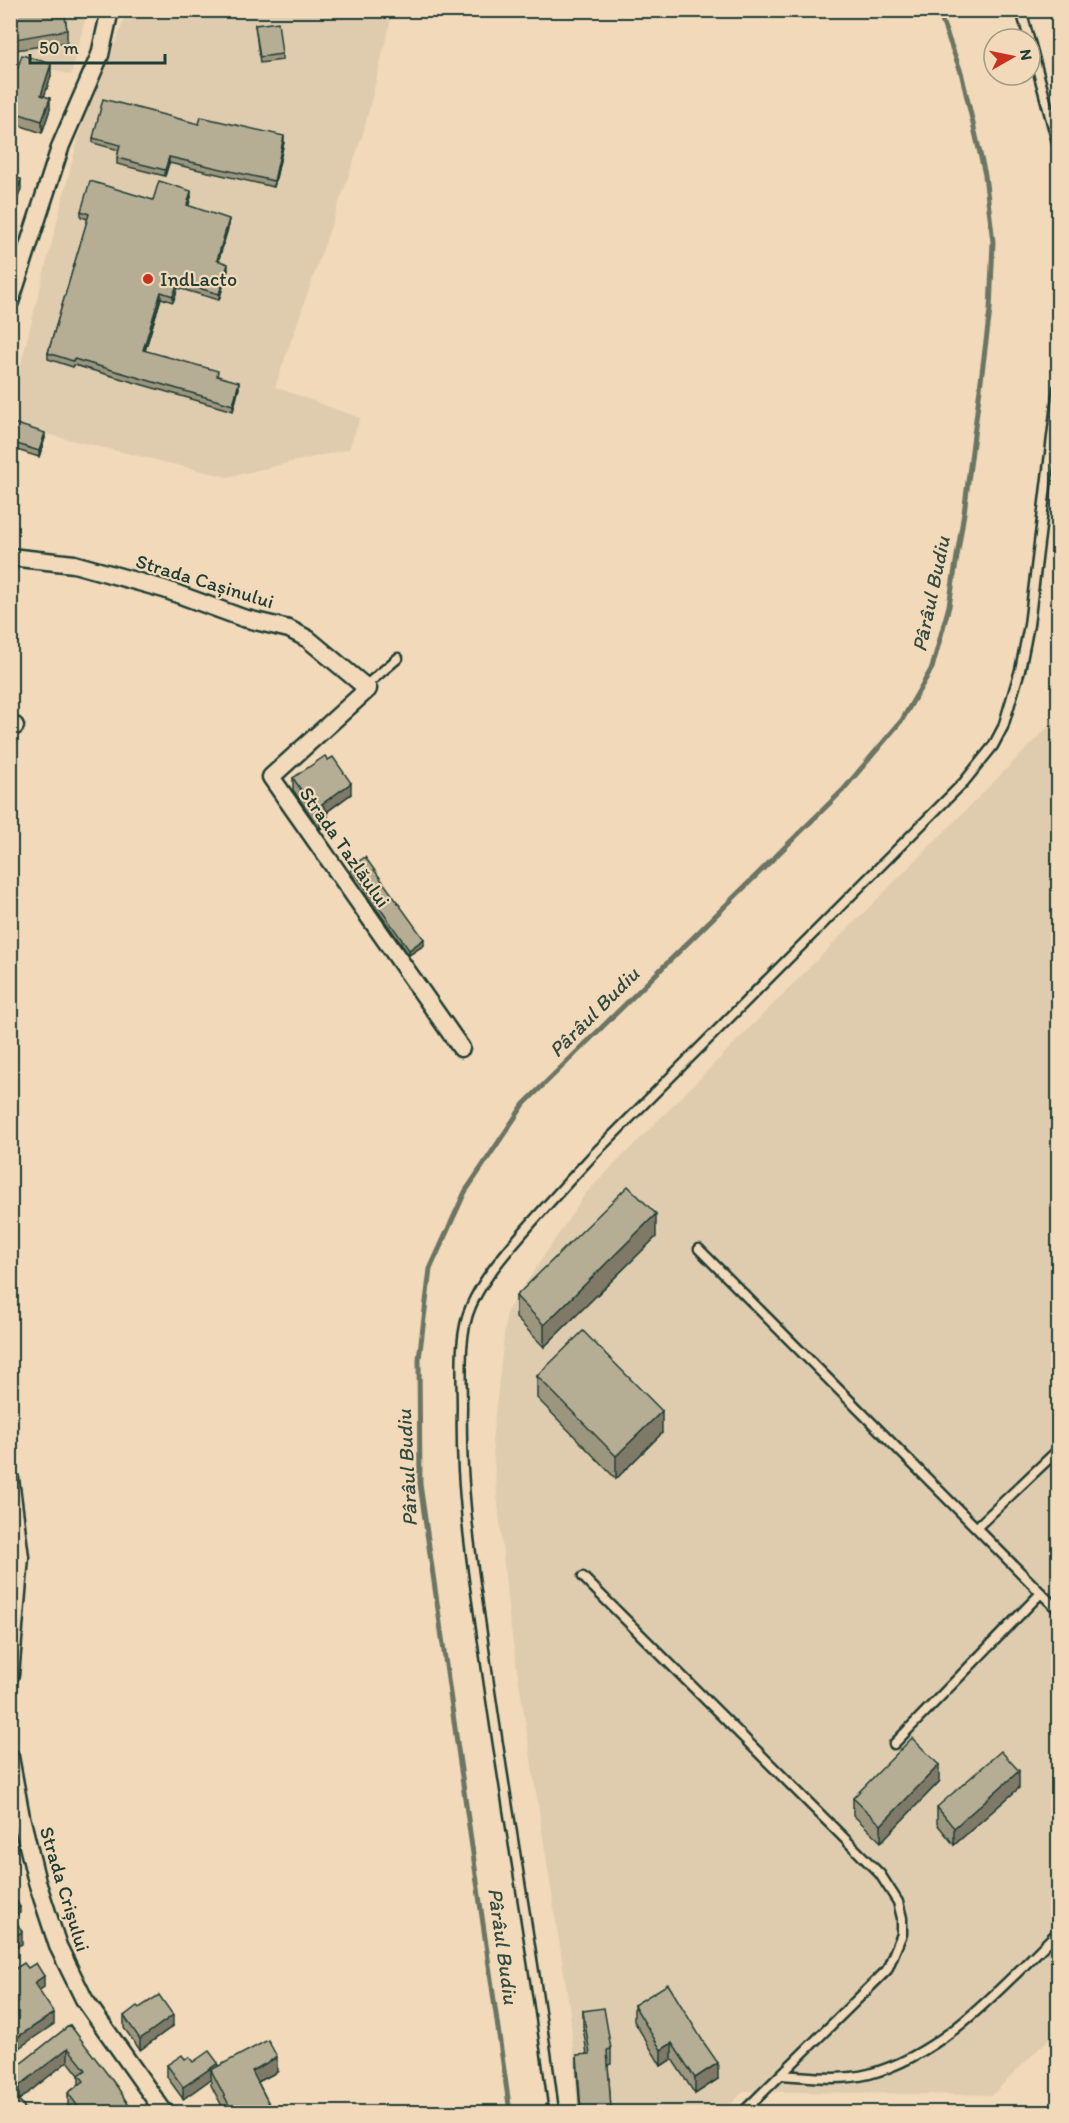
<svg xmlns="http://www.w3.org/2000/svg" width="1069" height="2123" font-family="Itim,sans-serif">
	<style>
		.built { fill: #dfccae }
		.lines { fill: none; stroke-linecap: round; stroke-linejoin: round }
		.stream { stroke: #6b7564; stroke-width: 5 }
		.lane-casing { stroke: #1f3d34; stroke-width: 13 }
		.street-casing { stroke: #1f3d34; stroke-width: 21 }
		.secondary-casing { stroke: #1f3d34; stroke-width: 28 }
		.lane { stroke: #f1d9b9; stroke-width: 8 }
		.street { stroke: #f1d9b9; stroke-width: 16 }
		.secondary { stroke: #f1d9b9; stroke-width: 24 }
		.wall { fill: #9d967f; stroke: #1f3d34; stroke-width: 1.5 }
		.shaded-wall { fill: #7f7a68; stroke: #1f3d34; stroke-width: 1.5 }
		.building { fill: #b6ae94; stroke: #1f3d34; stroke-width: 1.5 }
		.poi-dot { fill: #c8321e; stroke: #f1d9b9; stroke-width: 2 }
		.labels { text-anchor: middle; stroke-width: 4.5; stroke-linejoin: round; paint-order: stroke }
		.poi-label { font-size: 20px; fill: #1f3d34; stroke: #f1d9b9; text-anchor: start }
		.street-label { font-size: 20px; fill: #1f3d34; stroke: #f1d9b9 }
		.water-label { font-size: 21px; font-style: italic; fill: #324b40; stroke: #f1d9b9 }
	</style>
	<rect width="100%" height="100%" fill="#f1d9b9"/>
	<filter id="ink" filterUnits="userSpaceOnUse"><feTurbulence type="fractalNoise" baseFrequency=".0167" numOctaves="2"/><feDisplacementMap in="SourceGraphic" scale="12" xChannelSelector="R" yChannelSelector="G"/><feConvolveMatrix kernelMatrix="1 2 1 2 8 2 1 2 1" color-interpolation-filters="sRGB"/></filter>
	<g filter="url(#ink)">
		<g class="built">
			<polygon points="11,11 87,11 71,75 11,56"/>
			<polygon points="127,11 393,11 363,134 275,387 360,418 349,449 228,477 11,426 11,403 82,123 103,76"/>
			<polygon points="1058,717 1058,2030 992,2095 744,2091 723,2112 578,2112 570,2012 509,1617 492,1440 507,1311 586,1193"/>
		</g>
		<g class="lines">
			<polyline class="stream" points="510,2112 420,1484 419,1359 430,1269 465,1192 524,1104 843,790 902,720 932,668 949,606 964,513 990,310 993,242 985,175 961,72 938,10"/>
			<g class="lane-casing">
				<g id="lane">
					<polyline points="1021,10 1029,39"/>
					<polyline points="1030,42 1058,146"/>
					<polyline points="365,686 398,658"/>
					<polyline points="699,1249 1058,1610"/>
					<polyline points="977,1527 1058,1450"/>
					<polyline points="583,1577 880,1874 898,1902 902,1918 902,1934 887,1970 743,2112"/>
					<polyline points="894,1744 1041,1593"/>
					<path d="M782,2075C811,2077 841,2081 869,2074C945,2054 1003,1985 1058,1932"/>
					<path d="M554,2112C534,1952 503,1794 482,1634C471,1557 460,1486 462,1407C462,1375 458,1336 471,1306C481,1283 498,1262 514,1243C540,1212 568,1182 596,1152L964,782L993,746L1003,727L1020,670L1029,625L1058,388"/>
				</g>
			</g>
			<g class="street-casing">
				<g id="street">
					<polyline points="10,302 61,145 100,55 110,10"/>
					<polyline points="10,557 74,564 164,589 243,618 289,629 308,639 368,689 271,777 461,1048"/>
					<polyline points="10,727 15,726"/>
					<polyline points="10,1479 20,1557 10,1675"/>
					<polyline points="10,1757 21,1817 37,1882 58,1946 84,1999 164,2112"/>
				</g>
			</g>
			<g class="secondary-casing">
				<polyline id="secondary" points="10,2111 12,2112"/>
			</g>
			<use href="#lane" class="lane"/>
			<use href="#street" class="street"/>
			<use href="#secondary" class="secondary"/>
		</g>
		<g class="wall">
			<polygon points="10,10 64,10 67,30 67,42 16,50 10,19"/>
			<polygon points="255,25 282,54 282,60 260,63"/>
			<polygon points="51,76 44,96 50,109 42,133 10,122 10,85"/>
			<polygon points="199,124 284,142 274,187 169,163 165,176 117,164 117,158 119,150 93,143 93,138"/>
			<polygon points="191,197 188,206 229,225 218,260 228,270 219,300 178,288 173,302 161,298 145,351 218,376 239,388 233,411 74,365 73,367 48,359 48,353 88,219 81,217 81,211 153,200"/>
			<polygon points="10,422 45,438 39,457 17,450 15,458 10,457"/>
			<polygon points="328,760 351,794 327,812 328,824 320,829 293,790 293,778"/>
			<polygon points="351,867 424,945 409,955 351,873"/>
			<polygon points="656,1237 544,1347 516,1318 516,1296"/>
			<polygon points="537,1376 662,1433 616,1479 537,1398"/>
			<polygon points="939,1782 881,1842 853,1815 853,1798"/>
			<polygon points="1019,1788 954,1845 937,1824 937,1807"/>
			<polygon points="634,2005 718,2079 695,2094 672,2059 661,2066 634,2021"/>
			<polygon points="139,2008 173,2026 140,2050 124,2028 124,2016"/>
			<polygon points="583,2011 611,2049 611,2064 608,2065 611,2112 580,2112 577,2071 577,2055 587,2055 583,2026"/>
			<polygon points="70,2025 133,2112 72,2112 68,2107 68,2093 79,2084 79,2075 68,2061 19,2100 10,2097 10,2072"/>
			<polygon points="185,2059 193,2062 218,2067 277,2072 258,2082 273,2112 223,2108 211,2085 211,2079 183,2099 167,2077 167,2065"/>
		</g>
		<g class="shaded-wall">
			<polygon points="51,64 51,76 41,106 41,95"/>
			<polygon points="50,98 50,109 42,133 42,121"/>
			<polygon points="284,136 284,142 274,187 274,181"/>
			<polygon points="169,157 169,163 165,176 165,170"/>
			<polygon points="21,179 21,189 10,222 10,213"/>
			<polygon points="191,191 191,197 187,211 187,205"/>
			<polygon points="229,219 229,225 217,266 217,260"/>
			<polygon points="228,264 228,270 219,300 219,294"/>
			<polygon points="178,282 178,288 173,302 173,296"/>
			<polygon points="161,292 161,298 143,356 143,350"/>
			<polygon points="239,382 239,388 233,411 233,405"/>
			<polygon points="45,433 45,438 39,457 39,451"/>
			<polygon points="17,444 17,450 15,458 15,452"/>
			<polygon points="351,783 351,794 322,815 322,804"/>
			<polygon points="328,812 328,824 320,829 320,818"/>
			<polygon points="13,868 13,874 10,877 10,871"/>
			<polygon points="424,939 424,945 409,955 409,950"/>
			<polygon points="656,1214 656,1237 544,1347 544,1325"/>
			<polygon points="662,1411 662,1433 616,1479 616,1456"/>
			<polygon points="939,1765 939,1782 881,1842 881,1825"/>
			<polygon points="1019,1771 1019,1788 954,1845 954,1828"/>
			<polygon points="20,1907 20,1913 10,1917 10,1911"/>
			<polygon points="22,1932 22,1944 10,1950 10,1938"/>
			<polygon points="44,1976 44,1987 34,1994 34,1983"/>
			<polygon points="54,2013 54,2024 10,2054 10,2042"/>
			<polygon points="173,2015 173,2026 140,2050 140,2039"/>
			<polygon points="672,2043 672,2059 661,2066 661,2050"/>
			<polygon points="68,2048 68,2061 19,2100 19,2086"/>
			<polygon points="277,2057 277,2072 252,2085 252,2071"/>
			<polygon points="218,2063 218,2075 211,2070 211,2079 183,2099 183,2087"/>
			<polygon points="718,2063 718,2079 695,2094 695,2078"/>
		</g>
		<g class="building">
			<polygon points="11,10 64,10 67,30 16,39"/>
			<polygon points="278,22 282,54 260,57 255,25"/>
			<polygon points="22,55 51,64 41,95 50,98 42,121 10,111 10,85 12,85"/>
			<polygon points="103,99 199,124 201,117 284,136 274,181 169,157 165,170 117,158 120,145 93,138"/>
			<polygon points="10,176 21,179 10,213"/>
			<polygon points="90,181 153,200 159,181 191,191 187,205 229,219 217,260 228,264 219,294 178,282 173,296 161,292 143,350 218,371 217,376 239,382 233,405 74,359 73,361 48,353 89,214 81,211"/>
			<polygon points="10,422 45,433 39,451 17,444 15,452 10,451"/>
			<polygon points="325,756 328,760 333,757 351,783 322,804 328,812 320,818 293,778"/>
			<polygon points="365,857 424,939 409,950 351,867"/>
			<polygon points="628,1186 656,1214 544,1325 516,1296"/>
			<polygon points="583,1331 662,1411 616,1456 537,1376"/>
			<polygon points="912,1738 939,1765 881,1825 853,1798"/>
			<polygon points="1001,1751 1019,1771 954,1828 937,1807"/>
			<polygon points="10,1891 20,1907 10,1911"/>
			<polygon points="12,1914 22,1932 10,1938 10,1915"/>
			<polygon points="24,1963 28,1968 36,1963 44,1976 34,1983 54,2013 10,2042 10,1972"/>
			<polygon points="668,1984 704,2043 718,2063 695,2078 672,2043 661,2050 634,2005"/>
			<polygon points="159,1995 173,2015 140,2039 124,2016 137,2006 139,2008"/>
			<polygon points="604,2008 611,2049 607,2050 611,2109 581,2111 577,2055 590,2054 583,2011"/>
			<polygon points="70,2025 118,2088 133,2112 82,2112 68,2093 84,2081 79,2075 86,2070 68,2048 19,2086 10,2083 10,2072"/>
			<polygon points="268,2040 277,2057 252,2071 273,2112 214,2112 229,2105 211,2070"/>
			<polygon points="209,2051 218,2063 183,2087 167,2065 182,2055 185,2059 189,2057 193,2062"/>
			<polygon points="289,2107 291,2112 278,2112"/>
		</g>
	</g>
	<circle class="poi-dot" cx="148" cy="279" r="6"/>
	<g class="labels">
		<g class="poi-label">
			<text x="160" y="286">IndLacto</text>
		</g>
		<g class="street-label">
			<text transform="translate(205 581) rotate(17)" y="7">Strada Cașinului</text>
			<text transform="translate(345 847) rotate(55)" y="7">Strada Tazlăului</text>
			<text transform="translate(65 1889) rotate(73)" y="7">Strada Crișului</text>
		</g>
		<g class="water-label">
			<text transform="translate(931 594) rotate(-78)" y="7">Pârâul Budiu</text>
			<text transform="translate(594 1012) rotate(-45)" y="7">Pârâul Budiu</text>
			<text transform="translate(407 1468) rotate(-93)" y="7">Pârâul Budiu</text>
			<text transform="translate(503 1946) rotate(82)" y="7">Pârâul Budiu</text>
		</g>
	</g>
	<rect width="1069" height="2123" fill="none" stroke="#f1d9b9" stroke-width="36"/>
	<rect x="18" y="18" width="1033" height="2087" fill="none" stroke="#1f3d34" stroke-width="2" filter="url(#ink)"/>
	<g transform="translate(1012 57) rotate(81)"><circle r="28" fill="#f1d9b9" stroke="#9d9b84" stroke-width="1.5"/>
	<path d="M0-4.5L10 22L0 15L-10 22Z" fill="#c8321e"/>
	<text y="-9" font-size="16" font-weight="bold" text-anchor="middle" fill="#1f3d34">N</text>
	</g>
	<path d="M30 54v9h135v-9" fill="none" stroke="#1f3d34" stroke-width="3"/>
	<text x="39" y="54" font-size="18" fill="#1f3d34" stroke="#f1d9b9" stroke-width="4.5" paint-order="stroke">50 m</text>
</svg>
